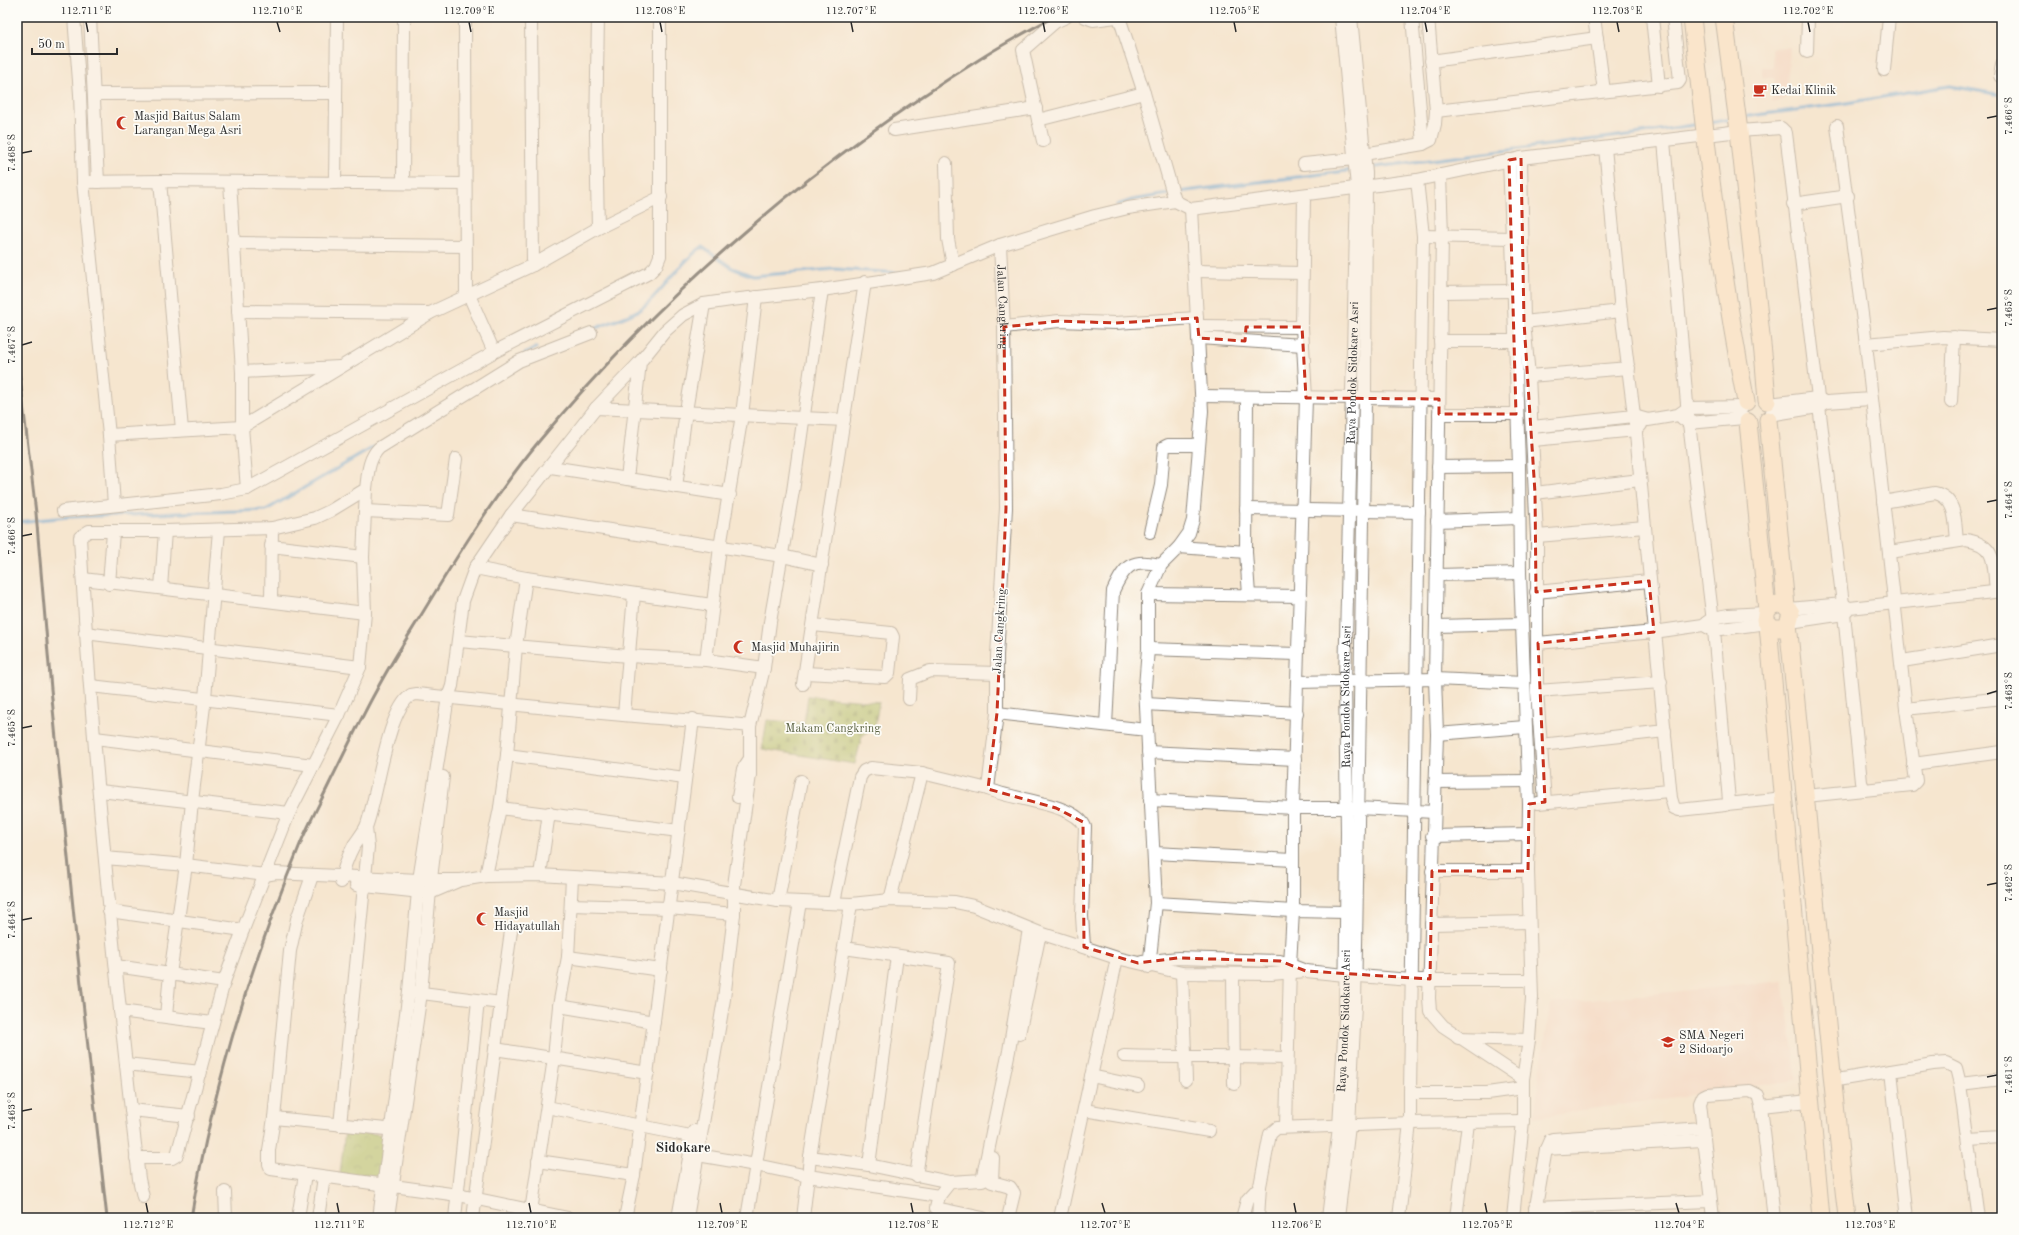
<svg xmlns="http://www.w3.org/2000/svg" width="2019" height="1235" font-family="'Old Standard TT',serif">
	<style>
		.built { fill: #f4d3c0 }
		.cemetery { fill: url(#cemetery-stones); stroke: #6a7548 }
		.park { fill: url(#park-crowns); stroke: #6a7548 }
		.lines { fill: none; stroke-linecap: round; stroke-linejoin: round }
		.stream { stroke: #60a0d3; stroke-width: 3.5 }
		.street-casing { stroke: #90887d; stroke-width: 14 }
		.secondary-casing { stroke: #90887d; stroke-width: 19 }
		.street { stroke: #fff; stroke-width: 12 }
		.secondary { stroke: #fee5c5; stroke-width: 17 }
		.rail { stroke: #2b2b2b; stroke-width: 3 }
		.marked { fill: none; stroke: #c8321e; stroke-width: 3; stroke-dasharray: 8 5; stroke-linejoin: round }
		.ticks { fill: none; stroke: #2b2b2b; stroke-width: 1.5 }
		.labels { text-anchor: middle; stroke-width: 3.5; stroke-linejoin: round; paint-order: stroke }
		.poi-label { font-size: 12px; fill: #2b2b2b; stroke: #fdfcf7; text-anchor: start }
		.street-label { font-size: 12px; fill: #2b2b2b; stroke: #fdfcf7 }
		.park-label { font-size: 12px; fill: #575f3f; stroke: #fdfcf7 }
		.quarter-label { font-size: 14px; font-weight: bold; fill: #2b2b2b; stroke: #fdfcf7 }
		.neatline { fill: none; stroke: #2b2b2b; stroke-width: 1.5 }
		.ticks-label { font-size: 10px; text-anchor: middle; fill: #2b2b2b }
	</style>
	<defs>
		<pattern id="cemetery-stones" width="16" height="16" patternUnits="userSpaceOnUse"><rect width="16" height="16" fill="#a9bf64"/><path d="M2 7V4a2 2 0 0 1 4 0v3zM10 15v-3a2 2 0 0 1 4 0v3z" fill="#8a9b53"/></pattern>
		<pattern id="park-crowns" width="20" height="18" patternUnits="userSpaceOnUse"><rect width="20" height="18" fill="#a9bf64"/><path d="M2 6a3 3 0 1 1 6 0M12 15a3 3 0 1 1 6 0" fill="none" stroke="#8a9b53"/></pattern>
	</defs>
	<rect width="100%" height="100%" fill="#fdfcf7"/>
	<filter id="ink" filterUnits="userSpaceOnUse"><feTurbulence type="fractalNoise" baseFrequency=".025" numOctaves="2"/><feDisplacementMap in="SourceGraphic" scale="8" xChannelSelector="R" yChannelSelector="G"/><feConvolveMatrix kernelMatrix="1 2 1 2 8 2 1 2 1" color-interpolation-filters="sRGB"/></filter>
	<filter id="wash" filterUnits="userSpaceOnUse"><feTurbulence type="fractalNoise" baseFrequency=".012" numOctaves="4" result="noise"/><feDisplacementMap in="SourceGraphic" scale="16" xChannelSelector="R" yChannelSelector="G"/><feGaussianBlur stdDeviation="0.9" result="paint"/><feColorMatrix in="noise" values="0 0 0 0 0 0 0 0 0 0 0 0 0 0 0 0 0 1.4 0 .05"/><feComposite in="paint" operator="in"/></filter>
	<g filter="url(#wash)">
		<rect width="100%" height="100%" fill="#f6e6cf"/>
		<g class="built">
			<polygon points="1790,47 1786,99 1771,102 1775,78 1762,77 1762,67 1773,67 1772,48"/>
			<polygon points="1783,981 1797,1080 1534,1117 1550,1004"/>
		</g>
		<polygon class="cemetery" points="808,696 879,702 875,727 862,736 855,764 762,749 767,720 804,723"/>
		<polygon class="park" points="345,1131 387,1135 383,1180 340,1174"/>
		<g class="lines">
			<g class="stream">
				<polyline points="1742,117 1840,104 1950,86 2002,95"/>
				<polyline points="1709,123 1732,119"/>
				<polyline points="1368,168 1635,134 1699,124"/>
				<polyline points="1117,205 1132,200 1186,191 1354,170"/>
				<path d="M591,330C605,324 631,316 642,308C663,291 680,262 702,247L732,268L753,276L834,269L902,273"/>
				<polyline points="524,354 536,348"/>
				<polyline points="17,522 67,517 266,510 374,447"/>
			</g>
		</g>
	</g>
	<g filter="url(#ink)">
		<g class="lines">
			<g class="street-casing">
				<g id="street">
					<polyline points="74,17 80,94 83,182 109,435 114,505"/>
					<polyline points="90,17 98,182"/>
					<polyline points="465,17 466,297"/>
					<polyline points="531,17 533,265"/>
					<polyline points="598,17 596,133 598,228"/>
					<polyline points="1066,17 1055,22 1023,50 1038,120 1144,93"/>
					<polyline points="1085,17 1093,20 1116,17"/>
					<polyline points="1119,17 1144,93 1175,201"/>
					<polyline points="1412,17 1423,144"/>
					<polyline points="1594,17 1604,91"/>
					<polyline points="1652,17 1659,86"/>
					<polyline points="1807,52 1808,17"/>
					<polyline points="1431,61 1597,38"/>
					<polyline points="1884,70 1889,17"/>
					<polyline points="2000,76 2002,64"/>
					<polyline points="95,94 335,93"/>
					<polyline points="1436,111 1678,83 1680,80 1673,17"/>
					<polyline points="1038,120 1043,141"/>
					<polyline points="894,130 1036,108"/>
					<polyline points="1605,148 1621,311"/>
					<polyline points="1358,155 1423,144 1431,140 1435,124 1436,111 1428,17"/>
					<polyline points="1521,158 1524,322 1529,376 1537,536 1537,691 1545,802"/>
					<polyline points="1509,160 1512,238"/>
					<polyline points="946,163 948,239 953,265"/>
					<polyline points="1304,164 1355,159"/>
					<polyline points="1440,175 1442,236 1435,679 1437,734 1429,998 1430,1011 1443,1026 1523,1079"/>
					<polyline points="160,181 182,430"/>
					<polyline points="83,182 160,181 465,184"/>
					<polyline points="230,182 242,372 242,427 247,489"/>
					<polyline points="403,182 404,17"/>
					<polyline points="335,183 337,17"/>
					<polyline points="1793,204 1848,196"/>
					<polyline points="1423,236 1512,238 1519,466 1520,573 1529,804 1528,871 1532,998 1529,1040 1523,1079 1523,1121 1513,1218"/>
					<polyline points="233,243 465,246"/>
					<path id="s1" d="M1000,245L1004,327L1006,508L997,655V713L988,789C1011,800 1076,803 1085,827L1082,916L1084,947"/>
					<polyline points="1195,271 1302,273"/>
					<polyline points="1441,292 1513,291"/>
					<polyline points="469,295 494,352"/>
					<polyline points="238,311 430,313"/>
					<polyline points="1524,322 1621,311 1635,423 1671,798 1674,808 1679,810 1726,805 1729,801 1714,630 1688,415 1664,141"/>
					<polyline points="1198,326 1302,327"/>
					<polyline points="1004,327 1059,321 1115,323 1197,318"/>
					<polyline points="1199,338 1303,345"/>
					<polyline points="1440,341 1514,341"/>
					<polyline points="1866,344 1943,337 2002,340"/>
					<polyline points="242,372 339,367"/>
					<polyline points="1529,376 1629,368"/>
					<polyline points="1202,396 1439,399"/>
					<polyline points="1247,397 1246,552 1249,595"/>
					<polyline points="1951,402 1954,337"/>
					<polyline points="1769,404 1817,398 1823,401"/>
					<polyline points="596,408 844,420"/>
					<polyline points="1439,414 1516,414"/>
					<polyline points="1770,415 1818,407 1827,402 1871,399"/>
					<polyline points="1682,418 1689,423 1744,418"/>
					<polyline points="1532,427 1634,416 1648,420 1678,415 1688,408 1743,407"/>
					<polyline points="109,435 242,427 430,313 533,265 598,228 661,197"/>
					<polyline points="1533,440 1636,430 1641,425"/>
					<polyline points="551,467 730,495"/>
					<polyline points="1438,467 1519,466"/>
					<polyline points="627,479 640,362"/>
					<polyline points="676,487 686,411 704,304"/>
					<polyline points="1535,493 1640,480"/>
					<path d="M1883,502L1935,493C1957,498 1955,523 1957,541"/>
					<polyline points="1246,509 1419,512"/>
					<polyline points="63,511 221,494 247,489 494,352 649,273 656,266 660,256 660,17"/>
					<polyline points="365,511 448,515 456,459"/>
					<polyline points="511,515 782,556 822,565"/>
					<polyline points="1437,521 1519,518"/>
					<polyline points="1150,532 1161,485 1164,447 1168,445 1199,445"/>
					<polyline points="1537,536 1645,527"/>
					<polyline points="271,546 363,557"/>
					<polyline points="1179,547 1246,552"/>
					<path d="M1889,552L1966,540C1998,545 1993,565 1996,591"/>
					<polyline points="475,568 526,578 712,605"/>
					<polyline points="1437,575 1520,573"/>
					<polyline points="83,579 365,613"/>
					<polyline points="109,584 113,532"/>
					<polyline points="161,588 165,531"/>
					<polyline points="1536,592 1649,581"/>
					<polyline points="1148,594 1300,596"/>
					<polyline points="271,601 272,528"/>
					<polyline points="1789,609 1843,604 1849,608"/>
					<polyline points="1790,622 1844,614 1850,608 2002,591"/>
					<polyline points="1436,626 1522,624"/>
					<polyline points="1707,627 1714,630 1767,623"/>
					<polyline points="85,633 360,667"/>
					<polyline points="459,641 628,656 706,660 764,668"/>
					<polyline points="1538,643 1654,632 1703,625 1713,618 1728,615 1765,613"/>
					<polyline points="1148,649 1297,654"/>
					<polyline points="706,660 720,547 742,415 756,297"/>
					<polyline points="1902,661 2002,645"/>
					<polyline points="805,673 885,677 889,673 893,637 891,633 813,625"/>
					<polyline points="1298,682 1435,679 1524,683"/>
					<polyline points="803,684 865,282"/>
					<polyline points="91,686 339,715"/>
					<polyline points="1537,691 1661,682"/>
					<polyline points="909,699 910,679 930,671 997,673"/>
					<polyline points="1146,704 1297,713"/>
					<polyline points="1906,709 2002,698"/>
					<polyline points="997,713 1147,730"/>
					<polyline points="624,715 634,594"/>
					<path d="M1106,725L1113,591C1125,565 1132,558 1161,565"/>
					<polyline points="1437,734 1525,727"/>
					<polyline points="95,738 313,765"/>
					<polyline points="1541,745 1665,731"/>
					<polyline points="1148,752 1295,759"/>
					<polyline points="507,755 685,778"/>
					<polyline points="1913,764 2002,752"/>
					<polyline points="1435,782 1527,781"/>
					<polyline points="100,791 289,813"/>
					<polyline points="1806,796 1912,785 1916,781 1906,709 1866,344 1837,126"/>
					<polyline points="738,797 743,769 749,760"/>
					<polyline points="1150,800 1293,808 1358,808 1434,812"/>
					<polyline points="1538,803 1669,791"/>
					<polyline points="1727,804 1784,798"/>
					<polyline points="500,808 679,831"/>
					<polyline points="1432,836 1529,834"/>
					<polyline points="1154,853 1293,860"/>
					<polyline points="105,858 186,865 265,875 276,873 419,880 461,880 486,876 540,875 672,883 778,901 851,904 890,900 955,902 974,906 1040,933 1117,958 1182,973 1271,974 1306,971"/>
					<polyline points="1432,871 1528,871"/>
					<polyline points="540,875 549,813"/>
					<polyline points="312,876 297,919 290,951 274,1118 269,1150 269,1164 271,1169 458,1195 568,1218"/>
					<polyline points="486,876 500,808 507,755 516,646 526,578"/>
					<path d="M341,882C343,870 348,856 354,845C358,839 363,833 366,827C378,797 386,712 411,695L417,694C486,702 554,709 623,715C665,719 708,721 750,726"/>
					<polyline points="356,885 430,893 458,881"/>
					<polyline points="890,900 922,773"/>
					<polyline points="778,901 801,781"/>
					<polyline points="834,902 860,777 864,771 871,768 922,773 988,789"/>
					<polyline points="1156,903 1293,911 1346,912"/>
					<polyline points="851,904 810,1157 869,1165 950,1182"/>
					<polyline points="571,905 669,908 734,914"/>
					<polyline points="109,911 243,930"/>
					<polyline points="1431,924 1529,922"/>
					<polyline points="844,948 949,963 916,1176"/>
					<polyline points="568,957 661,970"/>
					<polyline points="1142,962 1178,958 1280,961 1306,971 1345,975 1412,980 1530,980"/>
					<polyline points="116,966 224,982"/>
					<polyline points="1149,967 1156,903 1145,687 1148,649 1148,594 1161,565 1179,547 1189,533 1193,520 1202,411 1191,209"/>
					<polyline points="1182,973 1186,1080"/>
					<polyline points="1233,974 1234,1084"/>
					<polyline points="414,992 501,1003 473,1218"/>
					<polyline points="501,1003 511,931"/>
					<polyline points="559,1006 654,1022"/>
					<polyline points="120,1011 212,1023"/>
					<polyline points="166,1016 170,974 186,865 192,801 205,698 219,530"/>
					<polyline points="1019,1034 1040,933"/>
					<polyline points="1458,1038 1529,1040"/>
					<polyline points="495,1049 648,1073"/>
					<path d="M1124,1056C1179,1058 1233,1056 1287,1058"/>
					<polyline points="126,1064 201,1072"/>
					<polyline points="1891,1071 1907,1218"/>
					<polyline points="1091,1076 1138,1086"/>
					<polyline points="1831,1081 1933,1064 1946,1063 1956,1068 1960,1084 1978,1218"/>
					<polyline points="1960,1084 2002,1079"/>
					<polyline points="1410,1093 1487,1093 1523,1088"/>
					<polyline points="1761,1106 1809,1101"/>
					<polyline points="547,1107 700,1138"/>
					<polyline points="131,1110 189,1116"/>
					<polyline points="1084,1110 1209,1131"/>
					<polyline points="274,1118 396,1130"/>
					<polyline points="340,1125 368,847 366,828"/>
					<polyline points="1286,1127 1290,965 1293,911 1293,808 1306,398 1302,327 1304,195"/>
					<polyline points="1968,1140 2002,1138"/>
					<polyline points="1546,1149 1703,1140"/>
					<polyline points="692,1154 756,1165 808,1176 803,1218"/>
					<polyline points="810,1157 808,1176 939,1196"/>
					<polyline points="136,1158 172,1158 177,1155 224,982 243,930 289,813 339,715 360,667 365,613 363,557 366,489"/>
					<polyline points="993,1158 992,1182 1010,1187 1014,1193 1008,1218"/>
					<polyline points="538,1161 634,1175"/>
					<polyline points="869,1165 897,956"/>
					<polyline points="225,1192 226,1218"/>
					<path d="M143,1197L139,1179C114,966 92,752 80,537L89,531H165L272,528L315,518L330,511L366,489C368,474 368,459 379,448L519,361L591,333"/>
					<polyline points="1535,1208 1711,1201"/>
					<polyline points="298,1218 305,1174"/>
					<polyline points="318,1218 324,1177"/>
					<polyline points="379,1218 409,991 419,880 448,697 452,686 463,601 475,568 511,515 596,408 640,362 665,331 683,315 704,304 731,300 822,290 933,273 1000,245 1095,216 1128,208 1175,201 1191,209 1417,180 1521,158 1739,131 1781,128 1786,133 1843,604 1861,782 1864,790"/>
					<polyline points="388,1218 421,993 431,879 443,777"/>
					<polyline points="455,1218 478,1001"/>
					<polyline points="530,1218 554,1058 559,1006 568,957 572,878"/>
					<polyline points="625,1218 634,1175 693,719"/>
					<polyline points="678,1218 694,1131"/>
					<polyline points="687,1218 724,999 734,914 734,885 750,775 750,726 764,668 770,622 793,491 822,290"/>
					<polyline points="747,1218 800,902"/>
					<polyline points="983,1218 936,1208 939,1196 950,1182 982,1180 1009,1051 1029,929"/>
					<polyline points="1060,1218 1117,958"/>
					<polyline points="1242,1218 1247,1200 1260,1186"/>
					<polyline points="1258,1218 1260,1186 1270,1134 1277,1128 1410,1123 1523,1121"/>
					<path id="s2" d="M1328,1218L1339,1127L1345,1019L1347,833L1345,680L1357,187L1341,17"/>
					<polyline points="1338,1218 1349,1126 1355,1005 1365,399 1366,173 1351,17"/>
					<polyline points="1399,1218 1410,1123 1410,1093 1423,236 1417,180"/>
					<polyline points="1456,1218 1468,1123"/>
					<polyline points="1534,1218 1546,1149 1550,1140 1553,1139 1702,1128"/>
					<polyline points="1713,1218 1700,1103 1703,1096 1707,1094 1750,1091 1758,1095 1761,1106 1774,1218"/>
				</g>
			</g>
			<g class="secondary-casing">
				<g id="secondary">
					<path d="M1692,17C1706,146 1721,275 1746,402"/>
					<polyline points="1724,17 1739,131 1764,363 1767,401"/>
					<polyline points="1768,420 1786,606"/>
					<polyline points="1748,422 1767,610"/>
					<path d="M1788,624L1784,628H1773L1765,620L1767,610C1775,601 1785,602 1791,613L1788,624C1809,822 1825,1020 1847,1218"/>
					<polyline points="1768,625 1821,1218"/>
				</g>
			</g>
			<use href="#street" class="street"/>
			<use href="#secondary" class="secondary"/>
			<g class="rail">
				<polyline points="17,354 36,513 51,689 78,957 107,1218"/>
				<path d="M191,1218C212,1090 251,963 301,842C310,821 321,801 331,780C346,750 360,720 376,691C390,664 407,638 423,612C459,553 496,493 540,440C664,291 815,162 980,59C1003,44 1028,31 1053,17"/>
			</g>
		</g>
	</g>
	<path d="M0 0H2019V1235H0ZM1521,158L1524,322L1535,493L1536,592L1649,581L1654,632L1538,643L1545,802L1529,804L1528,871H1432L1430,979L1306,971L1280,961L1178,958L1138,963L1084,947L1083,822L1056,808L988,789L997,713L1006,508L1004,327L1059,321L1115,323L1197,318L1199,338L1245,341L1246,327H1302L1306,398L1439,399V414H1516L1509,160Z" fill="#f6e6cf" fill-opacity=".55" fill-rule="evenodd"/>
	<path class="marked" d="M1521,158L1524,322L1535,493L1536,592L1649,581L1654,632L1538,643L1545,802L1529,804L1528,871H1432L1430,979L1306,971L1280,961L1178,958L1138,963L1084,947L1083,822L1056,808L988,789L997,713L1006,508L1004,327L1059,321L1115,323L1197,318L1199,338L1245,341L1246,327H1302L1306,398L1439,399V414H1516L1509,160Z"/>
	<path class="ticks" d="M86,22L88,32M277,22L280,32M469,22L471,32M660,22L662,32M851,22L853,32M1043,22L1045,32M1234,22L1236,32M1425,22L1427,32M1617,22L1619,32M1808,22L1810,32M1987,118L1997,116M22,153L32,151M1987,310L1997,308M22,345L32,342M1987,502L1997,500M22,536L32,534M1987,694L1997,691M22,728L32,726M1987,885L1997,883M22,920L32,918M1987,1077L1997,1075M22,1111L32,1109M146,1203L148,1213M337,1203L339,1213M529,1203L531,1213M720,1203L722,1213M911,1203L913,1213M1102,1203L1105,1213M1294,1203L1296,1213M1485,1203L1487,1213M1676,1203L1679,1213M1868,1203L1870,1213"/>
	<defs>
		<g id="cafe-bare" transform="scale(1.08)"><path d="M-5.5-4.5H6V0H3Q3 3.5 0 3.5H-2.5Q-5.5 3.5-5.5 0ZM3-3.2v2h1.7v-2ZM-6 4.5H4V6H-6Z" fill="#c8321e" stroke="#fdfcf7" stroke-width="2.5" paint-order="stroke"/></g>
		<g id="mosque-bare" transform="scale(1.08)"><path d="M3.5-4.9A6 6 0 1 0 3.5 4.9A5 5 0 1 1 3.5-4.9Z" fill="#c8321e" stroke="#fdfcf7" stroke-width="2.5" paint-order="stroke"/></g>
		<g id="school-bare" transform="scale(1.08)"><path d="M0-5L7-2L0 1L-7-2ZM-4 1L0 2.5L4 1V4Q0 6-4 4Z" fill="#c8321e" stroke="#fdfcf7" stroke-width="2.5" paint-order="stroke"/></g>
	</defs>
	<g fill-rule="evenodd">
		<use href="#cafe-bare" x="1760" y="90"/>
		<use href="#mosque-bare" x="123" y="123"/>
		<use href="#mosque-bare" x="740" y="647"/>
		<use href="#mosque-bare" x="483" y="919"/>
		<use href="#school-bare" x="1668" y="1042"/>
	</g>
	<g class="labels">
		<g class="poi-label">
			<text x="1771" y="94">Kedai Klinik</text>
			<text x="134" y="120">Masjid Baitus Salam<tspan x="134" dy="14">Larangan Mega Asri</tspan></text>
			<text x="751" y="651">Masjid Muhajirin</text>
			<text x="494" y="916">Masjid<tspan x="494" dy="14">Hidayatullah</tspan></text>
			<text x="1679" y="1039">SMA Negeri<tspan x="1679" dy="14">2 Sidoarjo</tspan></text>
		</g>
		<g class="street-label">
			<text dy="4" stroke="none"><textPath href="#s1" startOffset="62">Jalan Cangkring</textPath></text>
			<text dy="4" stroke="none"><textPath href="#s2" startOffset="846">Raya Pondok Sidokare Asri</textPath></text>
			<text transform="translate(999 631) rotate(-87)" y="4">Jalan Cangkring</text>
			<text dy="4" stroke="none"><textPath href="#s2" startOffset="522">Raya Pondok Sidokare Asri</textPath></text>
			<text dy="4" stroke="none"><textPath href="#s2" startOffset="198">Raya Pondok Sidokare Asri</textPath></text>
		</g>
		<g class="park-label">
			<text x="833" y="732">Makam Cangkring</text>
		</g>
		<g class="quarter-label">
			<text x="683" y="1152">Sidokare</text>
		</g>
	</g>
	<rect width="2019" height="1235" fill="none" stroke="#fdfcf7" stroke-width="44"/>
	<path d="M32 48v6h85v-6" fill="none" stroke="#2b2b2b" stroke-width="2"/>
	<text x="38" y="48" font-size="12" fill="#2b2b2b" stroke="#fdfcf7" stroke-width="3" paint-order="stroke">50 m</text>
	<rect x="22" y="22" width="1975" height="1191" class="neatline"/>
	<g class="ticks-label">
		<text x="86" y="14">112.711°E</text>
		<text x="277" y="14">112.710°E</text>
		<text x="469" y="14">112.709°E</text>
		<text x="660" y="14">112.708°E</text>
		<text x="851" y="14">112.707°E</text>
		<text x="1043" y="14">112.706°E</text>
		<text x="1234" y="14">112.705°E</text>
		<text x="1425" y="14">112.704°E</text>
		<text x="1617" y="14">112.703°E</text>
		<text x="1808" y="14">112.702°E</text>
		<text transform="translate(2008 116) rotate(-90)" y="4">7.466°S</text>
		<text transform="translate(11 153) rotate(-90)" y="4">7.468°S</text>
		<text transform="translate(2008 308) rotate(-90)" y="4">7.465°S</text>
		<text transform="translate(11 345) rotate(-90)" y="4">7.467°S</text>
		<text transform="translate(2008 500) rotate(-90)" y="4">7.464°S</text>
		<text transform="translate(11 536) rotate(-90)" y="4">7.466°S</text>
		<text transform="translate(2008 691) rotate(-90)" y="4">7.463°S</text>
		<text transform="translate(11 728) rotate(-90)" y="4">7.465°S</text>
		<text transform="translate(2008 883) rotate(-90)" y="4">7.462°S</text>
		<text transform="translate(11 920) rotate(-90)" y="4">7.464°S</text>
		<text transform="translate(2008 1075) rotate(-90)" y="4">7.461°S</text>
		<text transform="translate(11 1111) rotate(-90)" y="4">7.463°S</text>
		<text x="148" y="1228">112.712°E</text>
		<text x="339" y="1228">112.711°E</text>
		<text x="531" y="1228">112.710°E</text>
		<text x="722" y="1228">112.709°E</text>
		<text x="913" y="1228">112.708°E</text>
		<text x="1105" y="1228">112.707°E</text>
		<text x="1296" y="1228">112.706°E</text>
		<text x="1487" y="1228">112.705°E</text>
		<text x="1679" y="1228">112.704°E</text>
		<text x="1870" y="1228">112.703°E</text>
	</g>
</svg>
